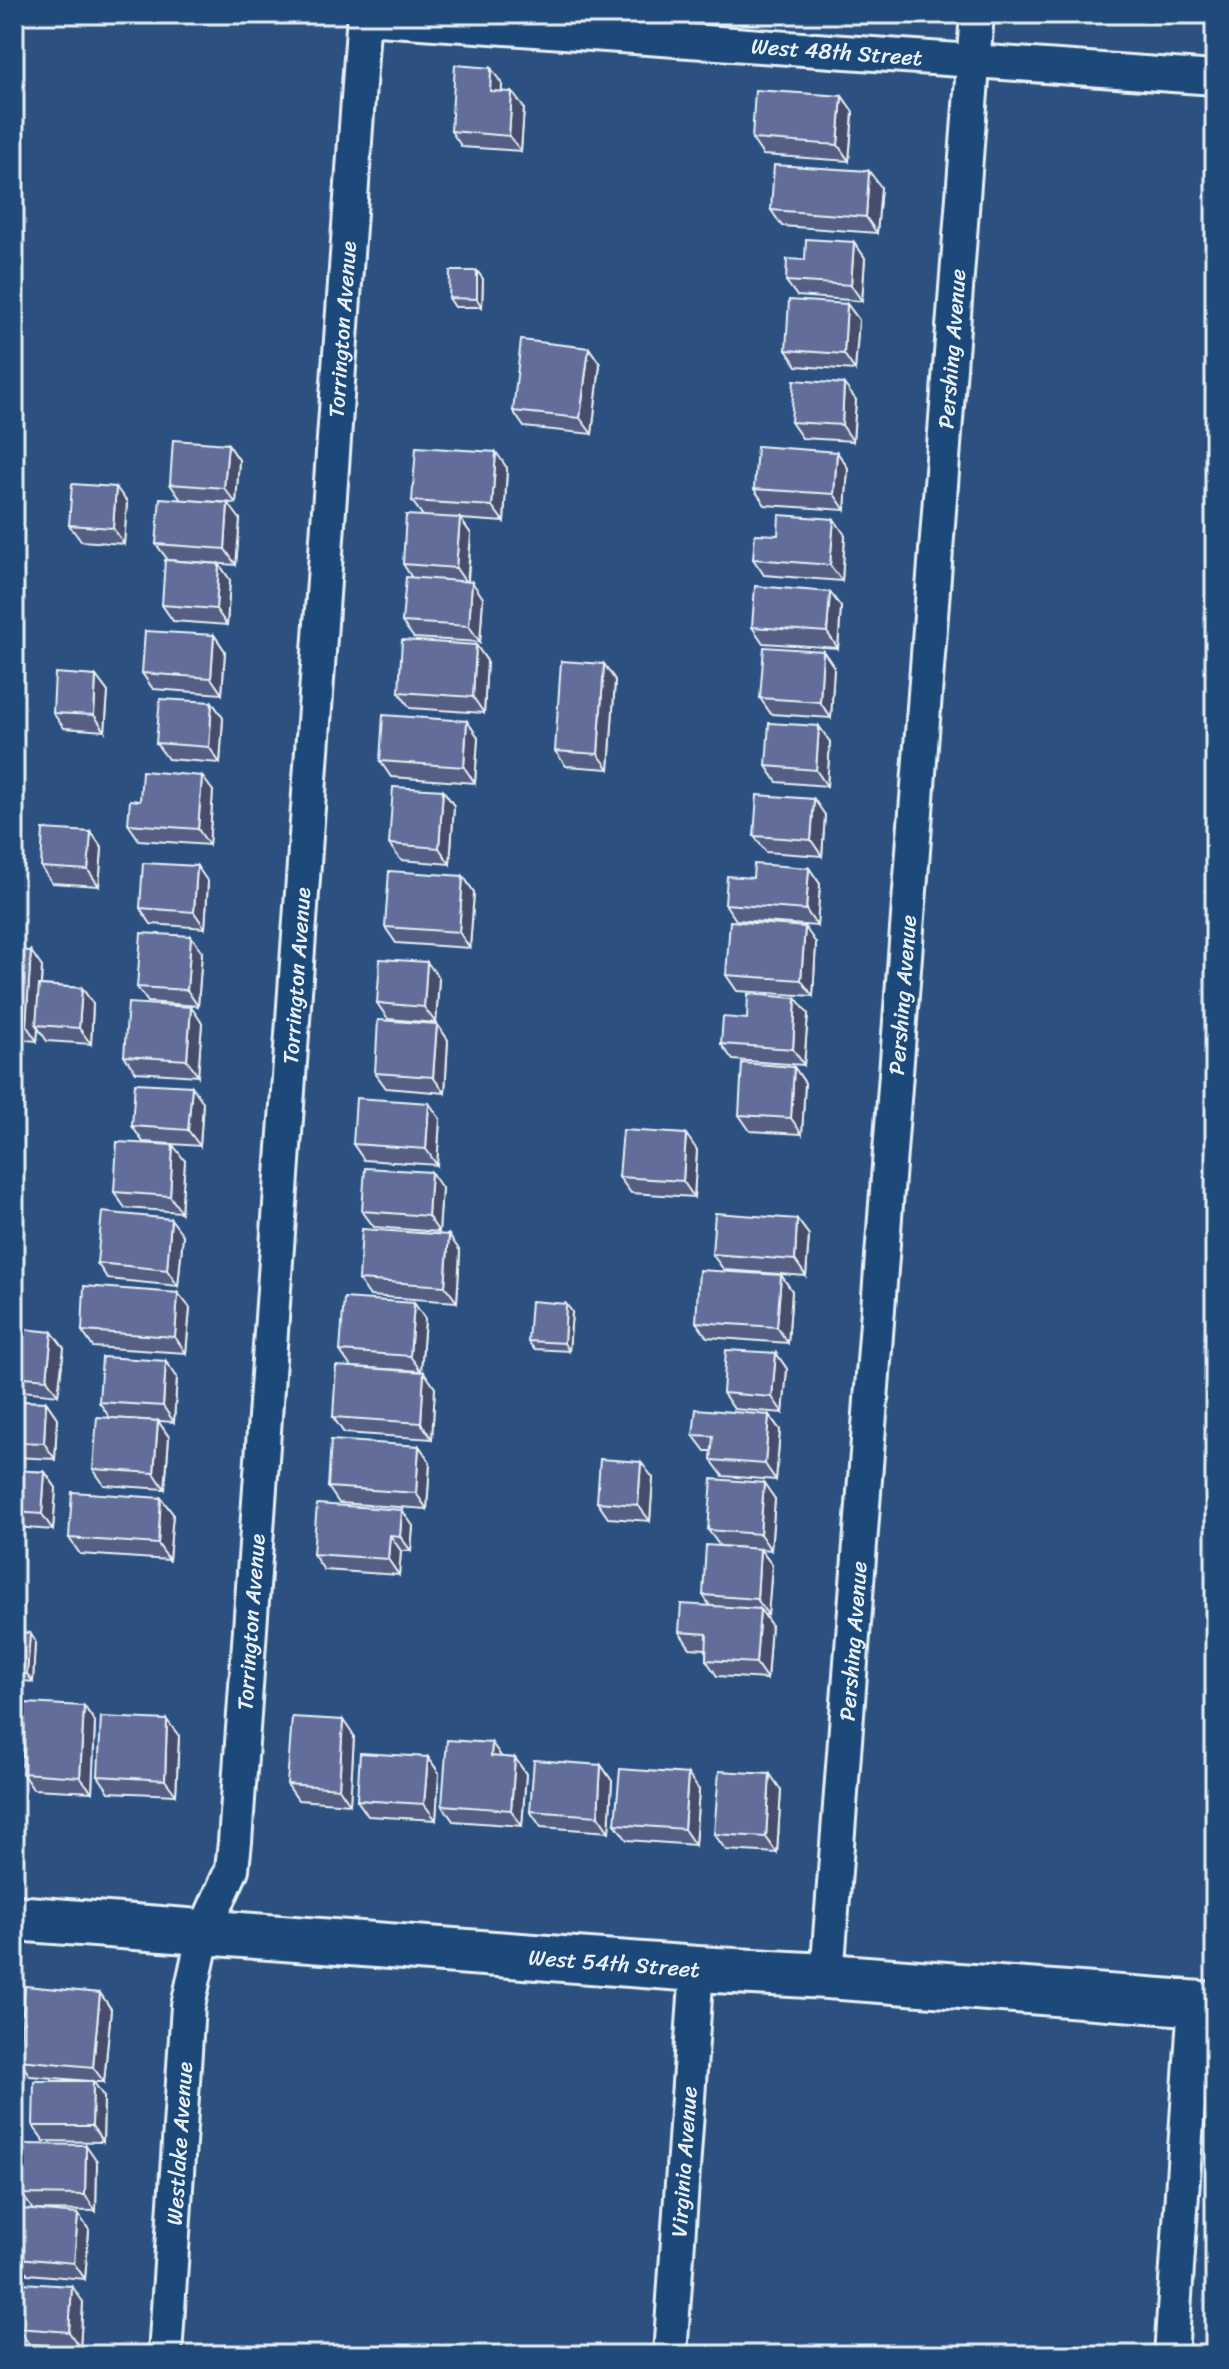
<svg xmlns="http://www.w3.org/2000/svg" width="1229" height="2369" font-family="Sriracha,sans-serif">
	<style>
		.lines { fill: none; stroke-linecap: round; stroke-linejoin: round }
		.street-casing { stroke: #e8f1f8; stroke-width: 38 }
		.secondary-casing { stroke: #e8f1f8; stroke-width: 50 }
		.street { stroke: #1f4a7a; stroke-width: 32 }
		.secondary { stroke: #1f4a7a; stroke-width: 44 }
		.wall { fill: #545f84; stroke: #e8f1f8; stroke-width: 2 }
		.shaded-wall { fill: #454d6b; stroke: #e8f1f8; stroke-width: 2 }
		.building { fill: #626e99; stroke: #e8f1f8; stroke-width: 2 }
		.labels { text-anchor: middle; stroke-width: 8; stroke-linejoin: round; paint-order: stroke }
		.street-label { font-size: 22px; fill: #e8f1f8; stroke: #1f4a7a }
	</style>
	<rect width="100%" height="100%" fill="#2c5180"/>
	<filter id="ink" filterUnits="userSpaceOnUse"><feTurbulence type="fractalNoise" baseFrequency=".0125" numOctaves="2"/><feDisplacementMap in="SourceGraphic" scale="16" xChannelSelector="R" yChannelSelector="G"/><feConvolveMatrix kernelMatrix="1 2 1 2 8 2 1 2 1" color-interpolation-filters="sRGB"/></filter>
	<g filter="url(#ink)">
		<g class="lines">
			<g class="street-casing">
				<g id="street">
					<path id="s1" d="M364,18L1215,78"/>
					<path id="s2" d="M827,1976L977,14"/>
					<path id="s3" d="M165,2355L188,2006L204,1932L232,1869L235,1842L364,14"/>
					<path id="s4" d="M670,2355L697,1969"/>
					<polyline points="1171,2355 1195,2003"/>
				</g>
			</g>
			<g class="secondary-casing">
				<g id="secondary">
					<path id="s5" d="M14,1918L697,1969L827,1976L1215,2005"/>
				</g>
			</g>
			<use href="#street" class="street"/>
			<use href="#secondary" class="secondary"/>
		</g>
		<g class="wall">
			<polygon points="502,84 502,92 524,108 521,151 462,147 451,131"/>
			<polygon points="842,96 853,112 849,161 763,155 752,139"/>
			<polygon points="881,187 877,233 782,226 771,210"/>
			<polygon points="854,242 865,258 862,301 797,296 786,281 805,260"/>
			<polygon points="477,271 483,279 482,307 455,307 449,298"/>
			<polygon points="847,304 859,320 855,370 797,366 786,350"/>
			<polygon points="589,348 600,364 592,434 524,427 513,411"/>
			<polygon points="856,400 853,441 802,438 791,422"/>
			<polygon points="228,444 239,460 236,503 181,500 170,484"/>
			<polygon points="837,452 848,468 845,510 765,505 754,489"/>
			<polygon points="507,468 504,522 460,519 471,534 468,581 483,598 480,642 414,638 402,622 412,578 403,564 423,516 412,501"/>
			<polygon points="127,502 124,544 81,541 69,525"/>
			<polygon points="240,519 236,565 168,560 156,544"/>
			<polygon points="778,535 845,535 842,581 764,575 753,559"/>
			<polygon points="219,564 230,580 227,625 173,621 162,605"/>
			<polygon points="841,607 838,648 763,643 752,627"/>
			<polygon points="214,635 225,651 222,694 153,689 142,673"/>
			<polygon points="476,645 487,661 484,713 410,708 399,692"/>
			<polygon points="823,651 834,667 831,718 771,714 760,698"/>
			<polygon points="604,664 615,680 609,769 566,766 555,751"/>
			<polygon points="96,676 108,692 105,731 64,728 53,713"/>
			<polygon points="212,702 223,718 220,763 168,759 156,743"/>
			<polygon points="478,737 475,783 391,777 380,761"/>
			<polygon points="830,742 827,786 777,782 766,766"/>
			<polygon points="443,790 454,806 450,864 401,860 389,844"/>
			<polygon points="213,791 209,845 139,840 128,824 140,801"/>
			<polygon points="825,815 822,856 766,852 754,836"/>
			<polygon points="91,832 102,848 99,886 52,883 41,867"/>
			<polygon points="809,868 820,884 817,926 736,920 725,904 753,878"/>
			<polygon points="463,876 474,892 470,948 396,943 385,927"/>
			<polygon points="208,882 205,928 151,924 140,908"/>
			<polygon points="816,943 813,996 737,991 726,975"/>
			<polygon points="14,950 42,967 41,985 82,988 93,1004 91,1044 47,1041 38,1028 37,1041 14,1039"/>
			<polygon points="202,952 198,1006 148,1002 137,987"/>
			<polygon points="439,978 436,1023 388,1019 377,1003"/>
			<polygon points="808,1014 804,1065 733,1060 721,1044 747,1019"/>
			<polygon points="202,1023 198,1076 136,1072 124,1056"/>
			<polygon points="437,1024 448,1040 445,1093 386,1088 375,1073"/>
			<polygon points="794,1067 805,1083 802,1134 750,1131 739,1115"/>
			<polygon points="203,1102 200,1146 143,1142 132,1126"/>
			<polygon points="440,1119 437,1165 364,1160 353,1144"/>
			<polygon points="697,1150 694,1197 631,1193 619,1177"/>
			<polygon points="185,1161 181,1212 125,1208 114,1192"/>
			<polygon points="442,1188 439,1232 374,1227 362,1211"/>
			<polygon points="797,1219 809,1235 806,1276 724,1270 712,1254"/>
			<polygon points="183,1235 178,1286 108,1279 97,1263"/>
			<polygon points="460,1251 457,1302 370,1296 359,1280"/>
			<polygon points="781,1275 792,1291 788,1343 707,1337 696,1322"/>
			<polygon points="414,1303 425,1319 421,1371 351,1367 340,1351"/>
			<polygon points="566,1304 572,1312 569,1351 534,1349 528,1341"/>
			<polygon points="190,1308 186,1353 93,1347 82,1331"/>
			<polygon points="14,1328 64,1348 58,1395 14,1390 14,1392"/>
			<polygon points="776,1353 787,1369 783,1413 734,1409 723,1393"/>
			<polygon points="177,1377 174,1422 110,1418 99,1402"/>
			<polygon points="435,1388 432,1439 344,1433 333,1417"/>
			<polygon points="14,1401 46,1402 57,1418 55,1459 14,1457"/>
			<polygon points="769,1415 780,1430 776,1480 723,1476 711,1460 712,1451 705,1451 693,1435"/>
			<polygon points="158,1421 169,1437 165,1489 104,1485 93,1469"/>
			<polygon points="419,1446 430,1462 427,1509 339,1503 328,1487"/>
			<polygon points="14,1470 45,1472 56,1488 53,1530 14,1527"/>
			<polygon points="653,1478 650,1521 608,1518 597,1502"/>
			<polygon points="161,1498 173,1514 169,1560 80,1554 69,1538"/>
			<polygon points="775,1499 771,1550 720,1546 708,1530"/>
			<polygon points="413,1526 411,1551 401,1551 399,1575 324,1570 313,1554"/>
			<polygon points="760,1549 772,1565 768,1615 764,1615 771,1625 767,1679 717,1676 706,1660 706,1649 690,1648 679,1632 710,1606 703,1595"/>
			<polygon points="14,1632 30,1633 35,1641 33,1682 14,1680"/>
			<polygon points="84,1706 95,1722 92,1792 33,1789 22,1773"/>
			<polygon points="179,1736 176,1795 109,1792 98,1776"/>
			<polygon points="354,1736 350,1804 298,1800 287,1784"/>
			<polygon points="428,1757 439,1773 436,1820 368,1816 357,1800"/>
			<polygon points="501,1757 515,1758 526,1774 522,1826 453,1821 442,1805"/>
			<polygon points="601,1765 612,1781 609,1832 541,1827 530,1811"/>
			<polygon points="699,1790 695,1845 627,1840 615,1824"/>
			<polygon points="781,1790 777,1853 726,1850 714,1834"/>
			<polygon points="100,1993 111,2009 104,2082 93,2082 104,2097 103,2142 44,2141 33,2126 90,2081 30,2076 19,2060"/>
			<polygon points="97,2161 96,2211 33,2210 22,2194"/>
			<polygon points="78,2214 89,2230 85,2279 28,2274 17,2258"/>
			<polygon points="83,2302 80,2348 29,2344 18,2328"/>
		</g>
		<g class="shaded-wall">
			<polygon points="491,68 502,84 501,107 490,91"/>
			<polygon points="512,92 524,108 521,151 509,136"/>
			<polygon points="842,96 853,112 849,161 838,145"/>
			<polygon points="869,171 881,187 877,233 866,217"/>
			<polygon points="854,242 865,258 862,301 851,285"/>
			<polygon points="477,271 483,279 482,307 477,299"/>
			<polygon points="847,304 859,320 855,370 844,354"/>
			<polygon points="589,348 600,364 592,434 580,418"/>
			<polygon points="844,384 856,400 853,441 842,425"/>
			<polygon points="228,444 239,460 236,503 224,488"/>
			<polygon points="496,452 507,468 504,522 492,506"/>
			<polygon points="837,452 848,468 845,510 834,494"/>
			<polygon points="116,487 127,502 124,544 113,528"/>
			<polygon points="228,503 240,519 236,565 225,549"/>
			<polygon points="460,518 471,534 467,584 456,568"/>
			<polygon points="834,519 845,535 842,581 830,565"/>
			<polygon points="219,564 230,580 227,625 216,609"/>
			<polygon points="472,582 483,598 480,642 469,626"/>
			<polygon points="830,592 841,607 838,648 827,632"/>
			<polygon points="214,635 225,651 222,694 211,678"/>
			<polygon points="476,645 487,661 484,713 473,697"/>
			<polygon points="823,651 834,667 831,718 820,702"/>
			<polygon points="604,664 615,680 609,769 598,754"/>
			<polygon points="96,676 108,692 105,731 94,715"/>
			<polygon points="212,702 223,718 220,763 209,747"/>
			<polygon points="467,721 478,737 475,783 464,767"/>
			<polygon points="819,726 830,742 827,786 816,770"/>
			<polygon points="202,776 213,791 209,845 198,829"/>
			<polygon points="443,790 454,806 450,864 439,848"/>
			<polygon points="814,799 825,815 822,856 811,840"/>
			<polygon points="91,832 102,848 99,886 88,870"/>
			<polygon points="197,866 208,882 205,928 194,912"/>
			<polygon points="809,868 820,884 817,926 806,910"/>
			<polygon points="463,876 474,892 470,948 459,932"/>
			<polygon points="805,927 816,943 813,996 801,980"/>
			<polygon points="191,936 202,952 198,1006 187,990"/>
			<polygon points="31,951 42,967 38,1026 36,1025 38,1028 37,1041 26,1025"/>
			<polygon points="427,962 439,978 436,1023 424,1007"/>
			<polygon points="82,988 93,1004 91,1044 79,1028"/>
			<polygon points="796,998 808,1014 804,1065 793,1049"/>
			<polygon points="191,1007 202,1023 198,1076 187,1060"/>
			<polygon points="437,1024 448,1040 445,1093 433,1077"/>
			<polygon points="794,1067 805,1083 802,1134 791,1118"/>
			<polygon points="192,1086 203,1102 200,1146 188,1130"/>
			<polygon points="429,1103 440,1119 437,1165 426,1149"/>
			<polygon points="686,1134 697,1150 694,1197 683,1181"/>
			<polygon points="173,1145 185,1161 181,1212 170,1196"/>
			<polygon points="431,1172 442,1188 439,1232 428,1216"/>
			<polygon points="171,1219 183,1235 178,1286 167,1270"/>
			<polygon points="797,1219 809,1235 806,1276 795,1260"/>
			<polygon points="449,1235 460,1251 457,1302 445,1286"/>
			<polygon points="781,1275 792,1291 788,1343 777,1327"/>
			<polygon points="178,1293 190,1308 186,1353 175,1337"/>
			<polygon points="414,1303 425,1319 421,1371 410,1356"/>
			<polygon points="566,1304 572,1312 569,1351 564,1343"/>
			<polygon points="52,1332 64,1348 58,1395 47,1379"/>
			<polygon points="776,1353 787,1369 783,1413 772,1397"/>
			<polygon points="166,1361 177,1377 174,1422 163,1406"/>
			<polygon points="424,1372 435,1388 432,1439 421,1423"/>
			<polygon points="46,1402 57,1418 55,1459 44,1443"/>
			<polygon points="769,1415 780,1430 776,1480 765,1464"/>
			<polygon points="158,1421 169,1437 165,1489 154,1473"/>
			<polygon points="419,1446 430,1462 427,1509 416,1493"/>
			<polygon points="641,1462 653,1478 650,1521 638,1505"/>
			<polygon points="45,1472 56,1488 53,1530 42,1514"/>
			<polygon points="764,1483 775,1499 771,1550 760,1534"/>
			<polygon points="161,1498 173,1514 169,1560 158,1544"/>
			<polygon points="402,1510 413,1526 411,1551 400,1536"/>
			<polygon points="390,1535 401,1551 399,1575 388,1559"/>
			<polygon points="760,1549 772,1565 768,1615 757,1599"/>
			<polygon points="760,1609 771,1625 767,1679 756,1663"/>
			<polygon points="30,1633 35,1641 33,1682 27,1674"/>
			<polygon points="84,1706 95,1722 92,1792 80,1777"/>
			<polygon points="167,1720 179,1736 176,1795 165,1780"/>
			<polygon points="343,1720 354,1736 350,1804 339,1788"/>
			<polygon points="492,1743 503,1759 491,1756"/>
			<polygon points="428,1757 439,1773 436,1820 424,1804"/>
			<polygon points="515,1758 526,1774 522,1826 511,1810"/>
			<polygon points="601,1765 612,1781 609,1832 598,1816"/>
			<polygon points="688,1774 699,1790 695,1845 684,1829"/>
			<polygon points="770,1774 781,1790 777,1853 766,1837"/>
			<polygon points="100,1993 111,2009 104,2082 93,2067"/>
			<polygon points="93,2081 104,2097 103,2142 92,2126"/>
			<polygon points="86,2145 97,2161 96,2211 85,2195"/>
			<polygon points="78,2214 89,2230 85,2279 74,2263"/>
			<polygon points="72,2286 83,2302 80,2348 69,2332"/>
		</g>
		<g class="building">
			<polygon points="455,65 491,68 490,91 512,92 509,136 451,131"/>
			<polygon points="755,90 842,96 838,145 752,139"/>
			<polygon points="774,165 869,171 866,217 771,210"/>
			<polygon points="806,239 854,242 851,285 786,281 787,259 805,260"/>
			<polygon points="450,271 477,271 477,299 449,298"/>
			<polygon points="789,300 847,304 844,354 786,350"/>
			<polygon points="521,340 589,348 580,418 513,411"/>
			<polygon points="794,380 844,384 842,425 791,422"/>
			<polygon points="173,440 228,444 224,488 170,484"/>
			<polygon points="757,446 837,452 834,494 754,489"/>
			<polygon points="416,447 496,452 492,506 412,501"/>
			<polygon points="72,484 116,487 113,528 69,525"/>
			<polygon points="160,498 228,503 225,549 156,544"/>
			<polygon points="406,515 460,518 456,568 403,564"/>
			<polygon points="779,515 834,519 830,565 753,559 755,534 778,535"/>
			<polygon points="165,560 219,564 216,609 162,605"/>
			<polygon points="406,577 472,582 469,626 402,622"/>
			<polygon points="755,586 830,592 827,632 752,627"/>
			<polygon points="145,631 214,635 211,678 142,673"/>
			<polygon points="402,640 476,645 473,697 399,692"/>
			<polygon points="764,647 823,651 820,702 760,698"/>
			<polygon points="561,661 604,664 598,754 555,751"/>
			<polygon points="55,673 96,676 94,715 53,713"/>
			<polygon points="160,699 212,702 209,747 156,743"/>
			<polygon points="383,715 467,721 464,767 380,761"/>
			<polygon points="769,723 819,726 816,770 766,766"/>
			<polygon points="142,771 202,776 198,829 128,824 130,800 140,801"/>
			<polygon points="393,787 443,790 439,848 389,844"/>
			<polygon points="757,795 814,799 811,840 754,836"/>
			<polygon points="43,829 91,832 88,870 41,867"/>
			<polygon points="143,863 197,866 194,912 140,908"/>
			<polygon points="754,864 809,868 806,910 725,904 727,876 753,878"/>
			<polygon points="389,871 463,876 459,932 385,927"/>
			<polygon points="730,921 805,927 801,980 726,975"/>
			<polygon points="141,933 191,936 187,990 137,987"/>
			<polygon points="14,950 31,951 26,1025 14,1024"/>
			<polygon points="380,959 427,962 424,1007 377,1003"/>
			<polygon points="39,985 82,988 79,1028 36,1025"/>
			<polygon points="748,994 796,998 793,1049 721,1044 723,1017 747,1019"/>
			<polygon points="128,1003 191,1007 187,1060 124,1056"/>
			<polygon points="378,1020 437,1024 433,1077 375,1073"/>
			<polygon points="742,1063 794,1067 791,1118 739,1115"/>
			<polygon points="135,1083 192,1086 188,1130 132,1126"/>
			<polygon points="356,1098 429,1103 426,1149 353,1144"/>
			<polygon points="623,1130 686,1134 683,1181 619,1177"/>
			<polygon points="117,1142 173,1145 170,1196 114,1192"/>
			<polygon points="365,1168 431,1172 428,1216 362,1211"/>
			<polygon points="102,1212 171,1219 167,1270 97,1263"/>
			<polygon points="715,1213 797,1219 795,1260 712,1254"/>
			<polygon points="362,1229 449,1235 445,1286 359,1280"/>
			<polygon points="699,1270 781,1275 777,1327 696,1322"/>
			<polygon points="84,1286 178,1293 175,1337 82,1331"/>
			<polygon points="344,1298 414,1303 410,1356 340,1351"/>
			<polygon points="531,1301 566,1304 564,1343 528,1341"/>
			<polygon points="14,1328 52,1332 47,1379 14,1376"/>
			<polygon points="726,1350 776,1353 772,1397 723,1393"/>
			<polygon points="102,1357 166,1361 163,1406 99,1402"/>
			<polygon points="336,1366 424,1372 421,1423 333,1417"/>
			<polygon points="14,1401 46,1402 44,1443 14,1442"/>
			<polygon points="696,1409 769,1415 765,1464 711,1460 713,1436 693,1435"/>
			<polygon points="97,1417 158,1421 154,1473 93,1469"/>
			<polygon points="331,1440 419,1446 416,1493 328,1487"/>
			<polygon points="600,1459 641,1462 638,1505 597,1502"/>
			<polygon points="14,1470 45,1472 42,1514 14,1512"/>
			<polygon points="712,1479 764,1483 760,1534 708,1530"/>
			<polygon points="72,1492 161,1498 158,1544 69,1538"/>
			<polygon points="317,1504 402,1510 400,1536 390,1535 388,1559 313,1554"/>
			<polygon points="706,1545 760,1549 757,1599 703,1595"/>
			<polygon points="681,1604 760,1609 756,1663 706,1660 707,1634 679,1632"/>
			<polygon points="14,1632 30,1633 27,1674 14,1673"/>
			<polygon points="25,1703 84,1706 80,1777 22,1773"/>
			<polygon points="101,1717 167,1720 165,1780 98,1776"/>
			<polygon points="292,1717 343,1720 339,1788 287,1784"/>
			<polygon points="447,1740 492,1743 491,1756 515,1758 511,1810 442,1805"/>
			<polygon points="360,1753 428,1757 424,1804 357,1800"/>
			<polygon points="534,1760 601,1765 598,1816 530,1811"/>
			<polygon points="620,1769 688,1774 684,1829 615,1824"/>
			<polygon points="719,1771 770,1774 766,1837 714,1834"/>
			<polygon points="25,1986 100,1993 93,2067 19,2060"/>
			<polygon points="34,2081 93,2081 92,2126 33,2126"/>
			<polygon points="23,2144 86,2145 85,2195 22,2194"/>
			<polygon points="21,2209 78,2214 74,2263 17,2258"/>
			<polygon points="22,2283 72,2286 69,2332 18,2328"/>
			<polygon points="16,2352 73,2355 16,2355"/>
		</g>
	</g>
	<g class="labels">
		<g class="street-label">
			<text dy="8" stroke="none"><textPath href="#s1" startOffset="474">West 48th Street</textPath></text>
			<text dy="8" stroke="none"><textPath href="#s3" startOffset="2038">Torrington Avenue</textPath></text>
			<text dy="8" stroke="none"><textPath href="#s2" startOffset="1632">Pershing Avenue</textPath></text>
			<text dy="8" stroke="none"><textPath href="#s3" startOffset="1390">Torrington Avenue</textPath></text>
			<text dy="8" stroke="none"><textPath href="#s2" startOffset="984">Pershing Avenue</textPath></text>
			<text dy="8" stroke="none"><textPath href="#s3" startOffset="742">Torrington Avenue</textPath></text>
			<text dy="8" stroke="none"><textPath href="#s2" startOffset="336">Pershing Avenue</textPath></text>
			<text dy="8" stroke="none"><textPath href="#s5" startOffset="602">West 54th Street</textPath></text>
			<text dy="8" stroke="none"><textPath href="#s3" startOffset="212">Westlake Avenue</textPath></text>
			<text dy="8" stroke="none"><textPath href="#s4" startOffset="194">Virginia Avenue</textPath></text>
		</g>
	</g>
	<rect width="1229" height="2369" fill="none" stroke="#1f4a7a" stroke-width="48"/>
	<rect x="24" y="24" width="1181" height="2321" fill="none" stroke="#e8f1f8" stroke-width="3" filter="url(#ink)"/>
</svg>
